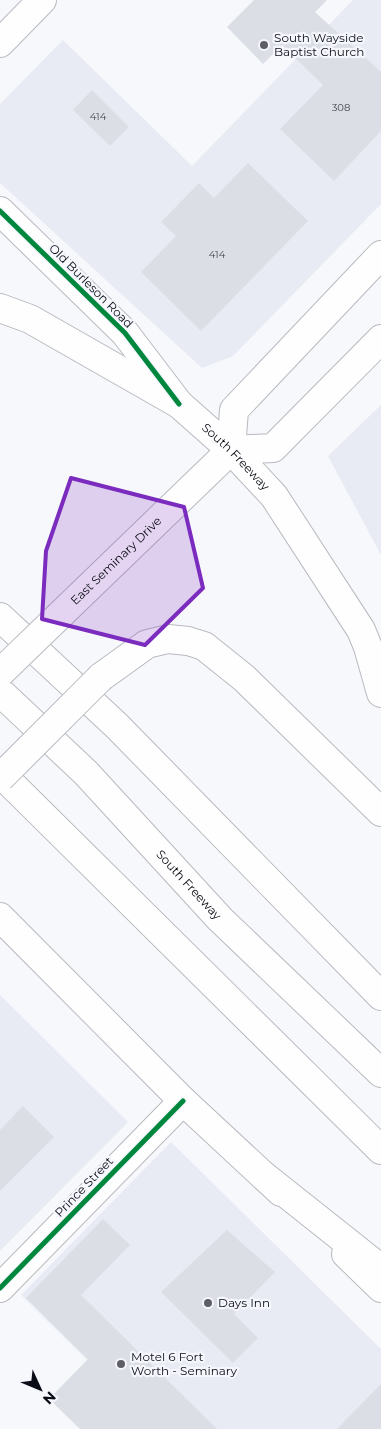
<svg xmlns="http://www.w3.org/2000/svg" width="381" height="1429" font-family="Montserrat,sans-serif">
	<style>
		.built { fill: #e8ebf4 }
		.building { fill: #dbdfe5 }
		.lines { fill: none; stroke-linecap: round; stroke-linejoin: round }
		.minor-casing { stroke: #b8bac0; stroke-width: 30 }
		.major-casing { stroke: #b8bac0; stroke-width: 30 }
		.highway-casing { stroke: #b8bac0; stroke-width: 30 }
		.minor { stroke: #fefefe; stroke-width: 28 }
		.major { stroke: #fefefe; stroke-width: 28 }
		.highway { stroke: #fefefe; stroke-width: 28 }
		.major-bridge-casing { stroke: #b8bac0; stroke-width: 30; stroke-linecap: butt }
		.major-bridge { stroke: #fefefe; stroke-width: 28 }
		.cycleway-casing { stroke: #f5f7fd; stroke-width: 8 }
		.cycleway { stroke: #00873e; stroke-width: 5 }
		.marked { fill: #7b2cbf; fill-opacity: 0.2; stroke: #7b2cbf; stroke-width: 4; stroke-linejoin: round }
		.poi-dot { fill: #5e5f66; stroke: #f5f7fd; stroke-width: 2 }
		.labels { text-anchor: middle; stroke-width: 4.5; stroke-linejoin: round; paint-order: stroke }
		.number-label { font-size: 10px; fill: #42454d }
		.poi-label { font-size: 12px; fill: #0b0d16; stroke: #f5f7fd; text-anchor: start }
		.street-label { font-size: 12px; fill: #0b0d16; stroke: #f5f7fd }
	</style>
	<rect width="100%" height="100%" fill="#f7f8fb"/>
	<g class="built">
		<polygon points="353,0 381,0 381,204 233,356 202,368 0,183 0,104 63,40 192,166"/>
		<polygon points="381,405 381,555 328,456"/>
		<polygon points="0,995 128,1122 0,1251"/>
		<polygon points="171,1142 381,1349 381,1429 157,1429 21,1295"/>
	</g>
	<g class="building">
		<polygon points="254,0 327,0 315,12 381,72 381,131 334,181 280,129 323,85 282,45 263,64 227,27"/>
		<polygon points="92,90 129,127 110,146 73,110"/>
		<polygon points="248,163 308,221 201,331 141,272 176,236 161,222 199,183 214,198"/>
		<polygon points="23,1106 54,1137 0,1191 0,1130"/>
		<polygon points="103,1219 130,1245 81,1295 217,1429 80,1429 49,1399 88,1359 26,1298"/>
		<polygon points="227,1230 275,1272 234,1314 258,1338 233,1363 161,1292"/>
		<polygon points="381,1384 381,1429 337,1429"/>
	</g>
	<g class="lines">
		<g class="minor-casing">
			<g id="minor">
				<polyline points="0,43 42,0"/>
				<polyline points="0,211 125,333 179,404"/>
				<polyline points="0,1288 183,1101"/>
			</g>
		</g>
		<g class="major-casing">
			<g id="major">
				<path id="s1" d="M0,308L30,319L179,404L231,450L274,496L361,630L368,647L381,693"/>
				<polyline points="231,450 273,448 381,339"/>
				<path id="s2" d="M60,615L231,450L234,410L381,255"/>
				<polyline points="101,677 147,644 168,639 188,641 204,646 244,678 381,812"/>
				<polyline points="0,917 183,1101 281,1192"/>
				<polyline points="346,1254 381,1288"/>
			</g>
		</g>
		<g class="highway-casing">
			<g id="highway">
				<polyline points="0,617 117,726 381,996"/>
				<path id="s3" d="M0,692L86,773L220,919L381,1073"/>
				<polyline points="0,773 381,1150"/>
				<polyline points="264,1176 381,1269"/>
			</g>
		</g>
		<use href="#minor" class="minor"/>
		<use href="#major" class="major"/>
		<use href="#highway" class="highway"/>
		<g class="major-bridge-casing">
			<g id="major-bridge">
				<polyline points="0,673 60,615"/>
				<polyline points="0,778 101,677"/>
			</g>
		</g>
		<use href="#major-bridge" class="major-bridge"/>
		<g class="cycleway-casing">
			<g id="cycleway">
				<polyline points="0,211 125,333 179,404"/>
				<polyline points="0,1288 183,1101"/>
			</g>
		</g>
		<use href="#cycleway" class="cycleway"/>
	</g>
	<path class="marked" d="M71,478L184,507L203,588L145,645L42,619L46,551Z"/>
	<g class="poi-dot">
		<circle cx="264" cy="45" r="5"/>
		<circle cx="208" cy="1303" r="5"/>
		<circle cx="121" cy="1364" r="5"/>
	</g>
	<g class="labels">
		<g class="number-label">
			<text x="341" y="111">308</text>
			<text x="98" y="120">414</text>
			<text x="217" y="258">414</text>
		</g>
		<g class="poi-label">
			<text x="274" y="42">South Wayside<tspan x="274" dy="14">Baptist Church</tspan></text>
			<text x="218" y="1307">Days Inn</text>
			<text x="131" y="1361">Motel 6 Fort<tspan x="131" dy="14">Worth - Seminary</tspan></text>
		</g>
		<g class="street-label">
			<text transform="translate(91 286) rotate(45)" y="4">Old Burleson Road</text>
			<text dy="4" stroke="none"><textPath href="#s1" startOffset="281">South Freeway</textPath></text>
			<text dy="4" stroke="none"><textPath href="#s2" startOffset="78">East Seminary Drive</textPath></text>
			<text dy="4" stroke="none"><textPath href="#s3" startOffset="270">South Freeway</textPath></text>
			<text transform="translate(84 1187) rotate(-46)" y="4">Prince Street</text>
		</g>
	</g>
	<g transform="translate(40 1389) rotate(134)" stroke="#f5f7fd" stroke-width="4" paint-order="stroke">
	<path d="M0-4L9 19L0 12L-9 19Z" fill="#0b0d16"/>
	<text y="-8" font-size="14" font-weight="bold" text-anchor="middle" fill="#0b0d16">N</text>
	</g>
</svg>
